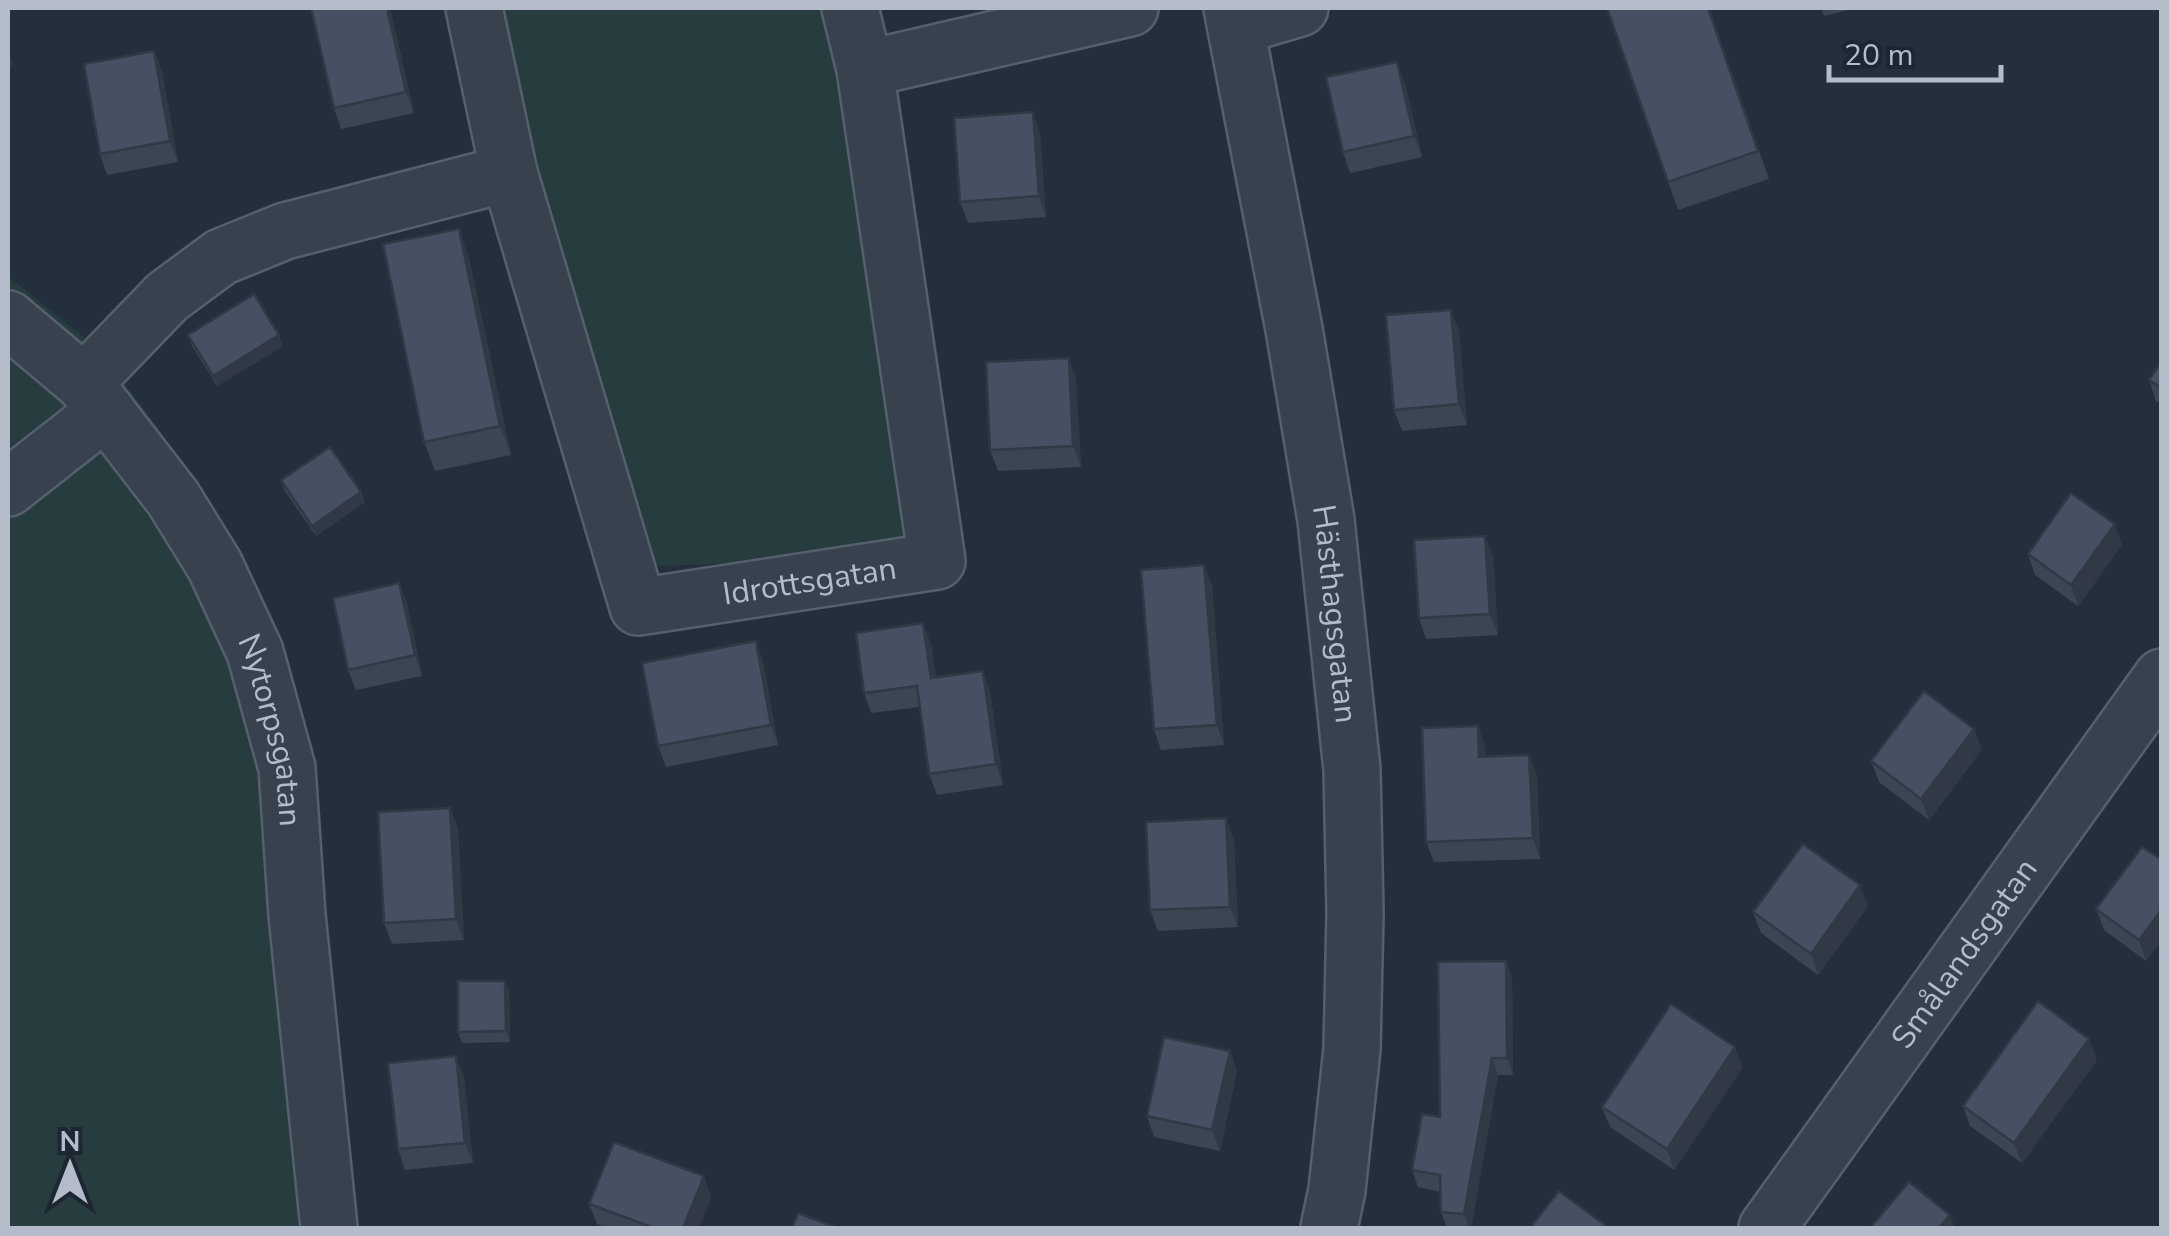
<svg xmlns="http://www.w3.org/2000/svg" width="2169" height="1236" font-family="'Nunito Sans',sans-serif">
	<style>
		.green { fill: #263c3f }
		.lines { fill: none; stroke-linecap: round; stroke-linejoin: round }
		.minor-casing { stroke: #565f6c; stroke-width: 60 }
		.minor { stroke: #38414e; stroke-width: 55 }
		.wall { fill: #3b4654 }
		.shaded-wall { fill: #303945 }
		.building { fill: #455162; stroke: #303945; stroke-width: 2.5 }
		.labels { text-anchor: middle; stroke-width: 8; stroke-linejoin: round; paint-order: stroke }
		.street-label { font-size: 32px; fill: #b4bcc9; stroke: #1d2633 }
	</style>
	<rect width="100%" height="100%" fill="#242f3e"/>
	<g class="green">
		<polygon points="479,8 849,8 936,557 653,566"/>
		<polygon points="8,276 101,351 195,478 280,670 345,1228 8,1228"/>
	</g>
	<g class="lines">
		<g class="minor-casing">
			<g id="minor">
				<path id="s1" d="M474,8L509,173L638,607L937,561L865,69L850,8"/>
				<path id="s2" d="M1232,8L1294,329L1326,520L1352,770L1355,913L1352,1049L1337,1190L1329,1228"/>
				<polyline points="1236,27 1300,8"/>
				<polyline points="865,69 1130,8"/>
				<path id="s3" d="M8,319L84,383L173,498L215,566L255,652L287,768L297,915L329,1228"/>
				<polyline points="84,383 167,297 221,257 285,231 509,173"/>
				<polyline points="8,488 106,411"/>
				<path id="s4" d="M1767,1228L2162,677"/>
			</g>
		</g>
		<use href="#minor" class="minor"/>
	</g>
	<g class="wall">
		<polygon points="311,8 390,8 414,113 341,129 334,108"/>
		<polygon points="1607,8 1709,8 1769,179 1678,210"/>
		<polygon points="1821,8 1856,8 1824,16"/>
		<polygon points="154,51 162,72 178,162 107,175 100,154"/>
		<polygon points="1405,83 1422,157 1350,173 1343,152"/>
		<polygon points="1040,133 1046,217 968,223 960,202"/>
		<polygon points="469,258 511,455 435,471 424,442"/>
		<polygon points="1459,330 1467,425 1402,431 1394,410"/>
		<polygon points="188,335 279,335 283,346 217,386 192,346"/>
		<polygon points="1069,358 1076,379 1081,467 998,471 990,450"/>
		<polygon points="2162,361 2162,404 2156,401 2149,380"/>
		<polygon points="281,480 365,502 316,536 285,491"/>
		<polygon points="1485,536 1493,557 1498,635 1426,639 1419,618"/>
		<polygon points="2122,545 2078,606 2035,575 2028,554"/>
		<polygon points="1204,565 1212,586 1224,745 1161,750 1154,729"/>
		<polygon points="399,583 407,604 422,676 356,690 348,670"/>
		<polygon points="756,641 763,662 778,745 666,767 658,746"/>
		<polygon points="931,644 936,678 983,671 990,692 1003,785 937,795 929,774 920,707 871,713 864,693"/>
		<polygon points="1485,746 1486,756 1537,775 1540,859 1434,862 1426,842"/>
		<polygon points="1982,749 1929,820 1879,782 1871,761"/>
		<polygon points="450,808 458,829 464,940 392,944 384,923"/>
		<polygon points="1234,839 1238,927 1158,931 1150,910"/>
		<polygon points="2162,860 2162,940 2146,961 2104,930 2096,909"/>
		<polygon points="1868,906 1818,975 1761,933 1753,912"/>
		<polygon points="1512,978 1513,1075 1498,1075 1471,1228 1447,1228 1441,1212 1441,1192 1418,1187 1412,1170"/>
		<polygon points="505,981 509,992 510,1042 462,1043 458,1032"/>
		<polygon points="1230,1051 1237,1071 1220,1151 1154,1137 1147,1116"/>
		<polygon points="2097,1060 2022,1163 1970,1126 1963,1106"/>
		<polygon points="1743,1067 1674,1170 1610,1127 1602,1107"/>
		<polygon points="464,1077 473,1163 405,1170 398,1149"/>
		<polygon points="711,1197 699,1228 608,1228 597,1224 589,1204"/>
	</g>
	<g class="shaded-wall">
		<polygon points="387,8 390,8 414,113 406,92"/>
		<polygon points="8,49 13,64 8,69"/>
		<polygon points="154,51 162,72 178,162 170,141"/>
		<polygon points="1397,62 1405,83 1422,157 1414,136"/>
		<polygon points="1033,112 1040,133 1046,217 1039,196"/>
		<polygon points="459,229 469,258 511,455 500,426"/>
		<polygon points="1451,310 1459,330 1467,425 1459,404"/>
		<polygon points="279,335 283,346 217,386 213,376"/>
		<polygon points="1069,358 1076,379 1081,467 1073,446"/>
		<polygon points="361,492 365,502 316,536 312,526"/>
		<polygon points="2115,524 2122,545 2078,606 2071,585"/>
		<polygon points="1485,536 1493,557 1498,635 1490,614"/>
		<polygon points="1204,565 1212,586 1224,745 1217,725"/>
		<polygon points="399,583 407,604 422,676 415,655"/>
		<polygon points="923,623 931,644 939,699 931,678"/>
		<polygon points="756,641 763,662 778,745 771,725"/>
		<polygon points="983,671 990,692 1003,785 996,764"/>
		<polygon points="1478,726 1485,746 1486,777 1479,757"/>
		<polygon points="1974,729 1982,749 1929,820 1921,799"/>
		<polygon points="1529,755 1537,775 1540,859 1533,838"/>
		<polygon points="450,808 458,829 464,940 456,919"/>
		<polygon points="1226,818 1234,839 1238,927 1230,907"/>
		<polygon points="1860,885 1868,906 1818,975 1811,954"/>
		<polygon points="2162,909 2162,940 2146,961 2139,940"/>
		<polygon points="1506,961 1512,978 1513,1075 1507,1058"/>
		<polygon points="505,981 509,992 510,1042 506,1031"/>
		<polygon points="2089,1039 2097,1060 2022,1163 2014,1143"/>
		<polygon points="1735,1047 1743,1067 1674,1170 1667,1149"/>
		<polygon points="1230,1051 1237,1071 1220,1151 1212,1130"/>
		<polygon points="456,1056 464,1077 473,1163 465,1143"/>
		<polygon points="1492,1058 1498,1075 1471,1228 1469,1228 1464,1214"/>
		<polygon points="704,1176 711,1197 699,1228 683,1228"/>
		<polygon points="1950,1215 1955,1228 1939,1228"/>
	</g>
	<g class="building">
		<polygon points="311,8 387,8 406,92 334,108"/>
		<polygon points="1607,8 1708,8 1758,151 1668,182"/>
		<polygon points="154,51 170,141 100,154 84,64"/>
		<polygon points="1397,62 1414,136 1343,152 1326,77"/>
		<polygon points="1033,112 1039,196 960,202 954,118"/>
		<polygon points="459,229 500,426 424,442 383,244"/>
		<polygon points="254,294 279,335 213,376 188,335"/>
		<polygon points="1451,310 1459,404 1394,410 1386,315"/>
		<polygon points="1069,358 1073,446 990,450 986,362"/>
		<polygon points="2162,361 2162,388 2149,380"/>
		<polygon points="330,447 361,492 312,526 281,480"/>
		<polygon points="2071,493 2115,524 2071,585 2028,554"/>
		<polygon points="1485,536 1490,614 1419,618 1414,540"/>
		<polygon points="1204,565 1217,725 1154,729 1141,570"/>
		<polygon points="399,583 415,655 348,670 333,598"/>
		<polygon points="923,623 931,678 983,671 996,764 929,774 917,686 864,693 856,633"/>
		<polygon points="756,641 771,725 658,746 642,663"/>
		<polygon points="1924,691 1974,729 1921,799 1871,761"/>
		<polygon points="1478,726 1479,757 1529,755 1533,838 1426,842 1422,728"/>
		<polygon points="450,808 456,919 384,923 378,812"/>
		<polygon points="1226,818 1230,907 1150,910 1146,822"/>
		<polygon points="1803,844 1860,885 1811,954 1753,912"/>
		<polygon points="2142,847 2162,860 2162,909 2139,940 2096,909"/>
		<polygon points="1506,961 1507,1058 1492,1058 1464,1214 1441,1212 1440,1175 1412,1170 1422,1114 1440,1117 1438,962"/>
		<polygon points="458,981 505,981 506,1031 458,1032"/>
		<polygon points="2038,1001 2089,1039 2014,1143 1963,1106"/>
		<polygon points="1671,1004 1735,1047 1667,1149 1602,1107"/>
		<polygon points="1164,1037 1230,1051 1212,1130 1147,1116"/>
		<polygon points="456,1056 465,1143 398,1149 388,1063"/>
		<polygon points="614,1142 704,1176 683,1228 654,1228 589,1204"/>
		<polygon points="1909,1182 1950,1215 1939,1228 1870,1228"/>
		<polygon points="1559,1191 1609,1228 1530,1228"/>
		<polygon points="798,1213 838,1228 792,1228"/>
	</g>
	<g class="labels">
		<g class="street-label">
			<text dy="11" stroke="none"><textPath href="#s1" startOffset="795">Idrottsgatan</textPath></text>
			<text dy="11" stroke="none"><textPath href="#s2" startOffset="615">Hästhagsgatan</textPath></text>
			<text dy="11" stroke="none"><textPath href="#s3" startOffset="500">Nytorpsgatan</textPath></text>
			<text dy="11" stroke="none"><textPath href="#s4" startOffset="338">Smålandsgatan</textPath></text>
		</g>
	</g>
	<rect width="2169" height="1236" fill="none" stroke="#b4bcc9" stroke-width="20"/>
	<g transform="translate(70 1166)" stroke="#1d2633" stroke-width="8" paint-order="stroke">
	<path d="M0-8L18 38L0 25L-18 38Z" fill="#b4bcc9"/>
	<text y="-15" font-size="28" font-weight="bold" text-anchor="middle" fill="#b4bcc9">N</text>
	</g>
	<path d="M1829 65v15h172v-15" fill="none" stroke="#b4bcc9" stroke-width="5"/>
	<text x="1844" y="65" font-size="30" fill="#b4bcc9" stroke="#1d2633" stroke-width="8" paint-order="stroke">20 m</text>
</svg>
